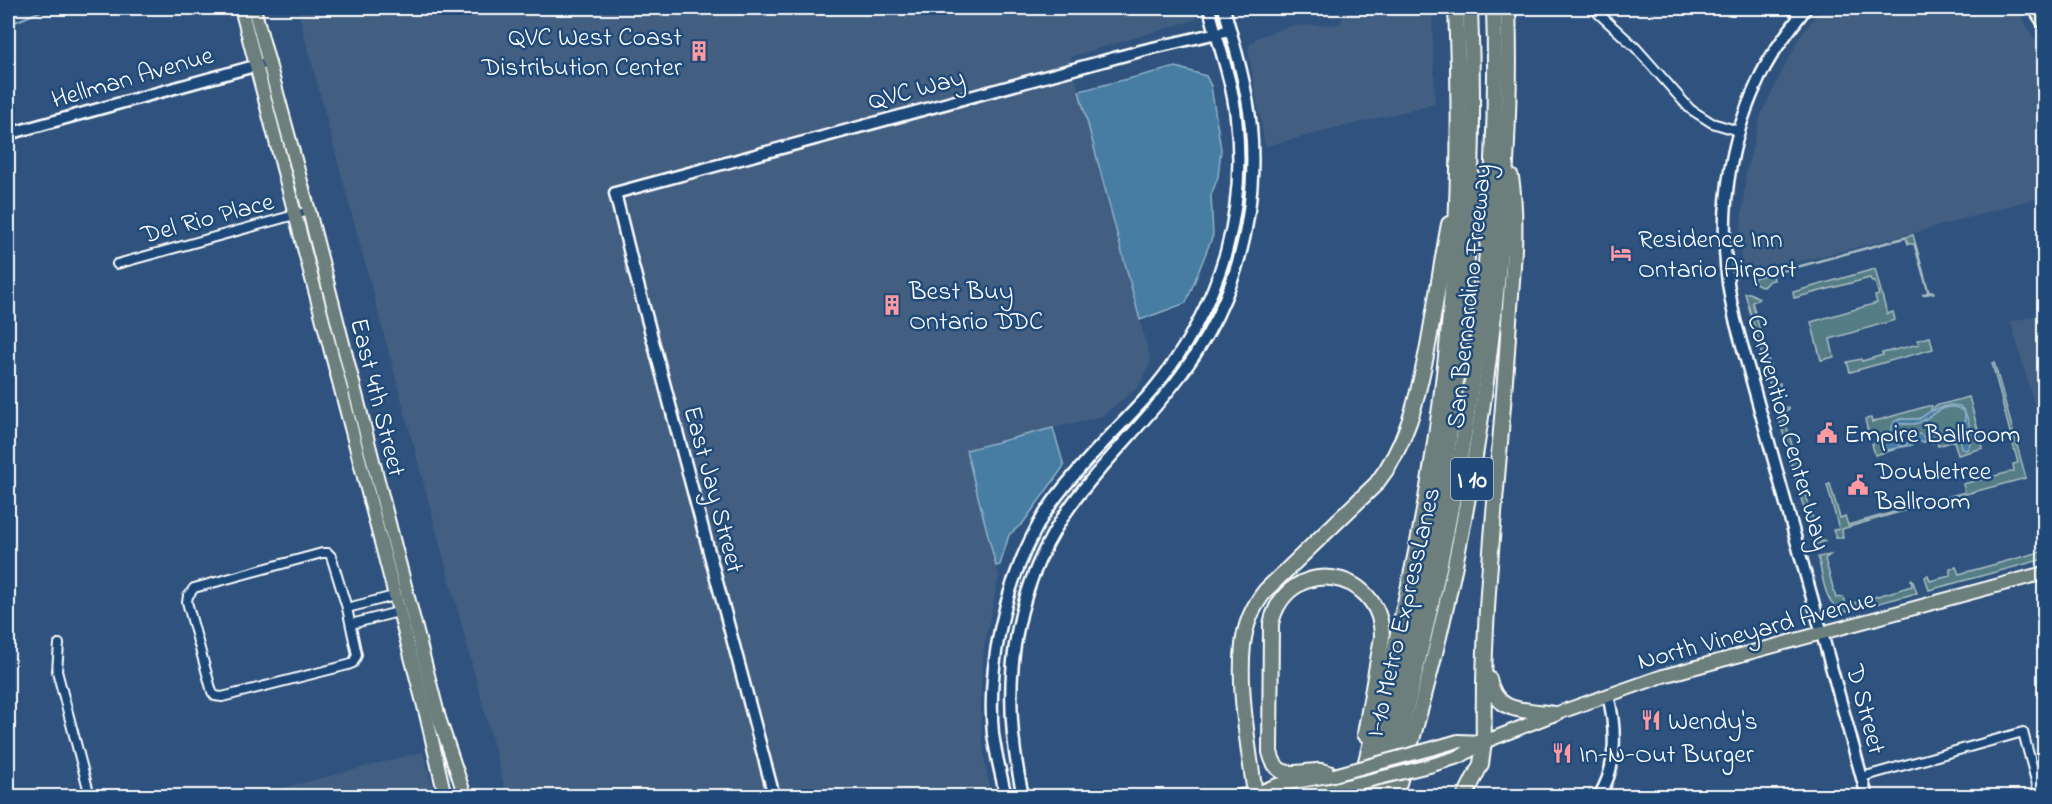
<svg xmlns="http://www.w3.org/2000/svg" width="2052" height="804" font-family="'Indie Flower',sans-serif">
	<style>
		.built { fill: #425e82 }
		.green { fill: #547d85; stroke: #aabec2; stroke-width: 1.5 }
		.water { fill: #477da3; stroke: #91b1c8; stroke-width: 1.5 }
		.lines { fill: none; stroke-linecap: round; stroke-linejoin: round }
		.stream { stroke: #91b1c8; stroke-width: 2 }
		.street-casing { stroke: #fff; stroke-width: 12 }
		.secondary-casing { stroke: #fff; stroke-width: 15 }
		.primary-casing { stroke: #fff; stroke-width: 16 }
		.highway-casing { stroke: #fff; stroke-width: 18 }
		.street { stroke: #1f4a7a; stroke-width: 8 }
		.secondary { stroke: #1f4a7a; stroke-width: 10 }
		.primary { stroke: #6c7f7c; stroke-width: 12 }
		.highway { stroke: #6c7f7c; stroke-width: 14 }
		.primary-bridge-casing { stroke: #fff; stroke-width: 16; stroke-linecap: butt }
		.primary-bridge { stroke: #6c7f7c; stroke-width: 12 }
		.labels { text-anchor: middle; stroke-width: 5; stroke-linejoin: round; paint-order: stroke }
		.shield { fill: #1f4a7a; stroke: #bcc9d7; stroke-width: 1.5 }
		.shield-label { font-size: 24px; font-weight: bold; fill: #fff }
		.poi-label { font-size: 26px; fill: #fff; stroke: #1f4a7a; text-anchor: start }
		.street-label { font-size: 26px; fill: #fff; stroke: #1f4a7a }
	</style>
	<rect width="100%" height="100%" fill="#2f537e"/>
	<filter id="ink" filterUnits="userSpaceOnUse"><feTurbulence type="fractalNoise" baseFrequency=".0167" numOctaves="2"/><feDisplacementMap in="SourceGraphic" scale="12" xChannelSelector="R" yChannelSelector="G"/><feConvolveMatrix kernelMatrix="1 2 1 2 8 2 1 2 1" color-interpolation-filters="sRGB"/></filter>
	<g filter="url(#ink)">
		<g class="built">
			<polygon points="297,8 1194,8 1197,19 1070,57 1151,362 1138,387 1102,416 966,450 999,577 985,641 981,680 981,727 986,770 992,796 479,796 505,788"/>
			<polygon points="1347,8 1432,8 1435,104 1265,146 1248,49 1251,43 1258,37 1291,26 1334,25 1340,23"/>
			<polygon points="1822,8 2016,8 2044,55 2044,196 1914,233 1742,276 1740,242 1746,172 1761,114 1799,38"/>
			<polygon points="2044,313 2044,439 2011,322"/>
			<polygon points="423,752 435,796 286,796 283,788"/>
		</g>
		<g class="green">
			<polygon points="1913,235 1929,292 1933,291 1934,293 1922,295 1928,292 1914,244 1908,244 1906,238 1773,274 1774,280 1769,281 1763,287 1755,283 1754,278"/>
			<polygon points="1875,269 1887,314 1893,312 1895,320 1830,339 1834,357 1821,360 1811,322 1877,303 1875,296 1879,295 1875,282 1872,282 1870,278 1794,298 1793,292"/>
			<polygon points="1745,293 1750,293 1759,298 1758,300 1752,302 1775,384 1780,383 1780,386 1771,389"/>
			<polygon points="1930,337 1933,349 1850,372 1847,362 1861,359 1862,361 1883,355 1882,353 1919,344 1918,340"/>
			<polygon points="1994,362 2026,478 1947,499 1947,497 1965,492 1963,484 2014,471 2013,464 2018,463 1992,363"/>
			<path d="M1969,397L1983,448L1958,455L1954,441L1938,446L1937,442L1932,443L1931,440L1924,442L1925,440L1912,434L1908,435L1903,432L1897,434L1899,424C1914,424 1929,423 1935,406Z"/>
			<polygon points="1928,406 1932,406 1931,411 1919,419 1900,419 1891,440 1881,444 1887,450 1896,449 1875,455 1872,444 1877,442 1874,431 1868,432 1865,419 1871,418 1872,422"/>
			<polygon points="1786,408 1789,408 1789,410 1783,413 1819,540 1826,541 1814,545 1777,411"/>
			<polygon points="1830,484 1840,518 1845,516 1848,525 1901,510 1899,503 1915,499 1917,507 1842,529 1843,538 1836,538 1833,530 1839,529 1827,485"/>
			<polygon points="2044,551 2044,559 1929,590 1925,577 1928,575 1930,581 1950,576 1950,569 1956,567 1959,574"/>
			<path d="M1830,555L1825,559L1836,598L1843,597L1847,605L1912,586L1911,580L1912,579L1917,593L1845,612C1824,607 1823,576 1818,557Z"/>
		</g>
		<g class="water">
			<polygon points="1176,67 1206,76 1211,86 1221,149 1218,177 1211,195 1213,235 1186,303 1140,320 1079,91"/>
			<path d="M1950,405L1960,406C1969,415 1975,439 1967,450L1962,449L1960,445L1964,434L1965,413C1949,397 1932,417 1918,423C1911,425 1906,423 1899,424L1895,439L1897,444L1901,446L1906,445L1909,440L1908,435L1920,434L1925,438L1924,442L1915,441L1912,445L1887,450L1882,447L1881,444L1884,440H1891L1890,431L1895,421L1900,419H1919L1931,411Z"/>
			<polygon points="1053,428 1064,466 1023,523 1009,535 1000,565 996,566 966,450"/>
		</g>
		<g class="lines">
			<polyline class="stream" points="8,25 48,8"/>
			<g class="street-casing">
				<g id="street">
					<polyline points="1789,8 1800,16"/>
					<polyline points="1598,13 1636,48 1690,109 1712,123 1739,131"/>
					<polyline points="117,264 309,211"/>
					<polygon points="322,553 328,553 331,556 347,608 357,655 353,663 348,665 222,697 215,696 212,692 187,602 188,596 194,588"/>
					<polyline points="347,608 394,596"/>
					<polyline points="351,624 398,612"/>
					<polyline points="59,644 57,671 90,796"/>
					<polyline points="1862,777 2023,732 2040,796"/>
				</g>
			</g>
			<g class="secondary-casing">
				<g id="secondary">
					<path d="M1806,8C1789,31 1770,54 1758,81C1723,155 1716,241 1735,320L1867,796"/>
					<polyline points="8,134 269,62"/>
					<polyline points="774,796 633,266 615,193 1144,50 1230,30"/>
					<path d="M1006,796C1001,776 996,755 993,734C987,667 1004,588 1036,529C1046,509 1061,490 1075,474C1099,445 1128,419 1152,391C1186,350 1211,303 1226,252C1238,209 1241,161 1236,117C1232,80 1218,44 1209,8"/>
					<path d="M1023,796C997,683 1012,572 1090,481C1141,421 1196,371 1226,296C1248,244 1256,183 1251,127C1247,87 1235,47 1224,8"/>
					<path d="M1599,796C1618,767 1616,727 1608,695"/>
				</g>
			</g>
			<g class="primary-casing">
				<g id="primary">
					<polyline points="241,8 426,714 445,796"/>
					<polyline points="254,8 309,211 439,718 465,796"/>
					<polyline points="2034,8 2044,23"/>
					<polyline points="1434,748 1458,741 1484,742"/>
					<polyline points="1429,766 1461,756 1484,742 1555,714 1663,676 2044,573"/>
					<polyline points="1240,796 1255,794 1277,785 1334,775"/>
					<polyline points="1290,796 1330,790"/>
				</g>
			</g>
			<g class="highway-casing">
				<g id="highway">
					<path d="M1489,679C1496,715 1526,709 1555,714"/>
					<path d="M1334,775C1328,773 1322,770 1316,771C1294,772 1277,781 1270,752L1271,624C1286,555 1381,566 1382,637L1365,734"/>
					<path d="M1255,794C1249,750 1238,690 1243,645C1245,625 1253,606 1266,590L1376,484C1407,445 1417,400 1427,351C1435,309 1441,266 1449,224"/>
					<path d="M1357,796C1386,684 1416,571 1433,456C1456,308 1463,157 1456,8"/>
					<path d="M1370,796C1404,672 1437,544 1452,415C1469,280 1476,144 1470,8"/>
					<path d="M1383,796C1454,540 1503,275 1494,8"/>
					<path d="M1395,796C1452,615 1486,428 1501,239C1507,162 1511,85 1508,8"/>
					<path d="M1465,796L1481,764L1484,742C1481,607 1500,471 1508,336C1511,285 1519,228 1511,177"/>
				</g>
			</g>
			<use href="#street" class="street"/>
			<use href="#secondary" class="secondary"/>
			<use href="#primary" class="primary"/>
			<use href="#highway" class="highway"/>
			<g class="primary-bridge-casing">
				<g id="primary-bridge">
					<polyline points="1334,775 1434,748"/>
					<polyline points="1330,790 1429,766"/>
				</g>
			</g>
			<use href="#primary-bridge" class="primary-bridge"/>
		</g>
	</g>
	<defs>
		<g id="building-bare" transform="scale(1.62)"><path d="M-4-6H4V6H1V3H-1V6H-4ZM-2.5-4.3h1.7v1.8h-1.7ZM.8-4.3h1.7v1.8H.8ZM-2.5-1h1.7V.8h-1.7ZM.8-1h1.7V.8H.8Z" fill="#ff9aa2" stroke="#1f4a7a" stroke-width="2.5" paint-order="stroke"/></g>
		<g id="hotel-bare" transform="scale(1.62)"><path d="M-6-4.5h1.5V1H6V5H4.5V3h-9V5H-6ZM-4 0a1.8 1.8 0 1 1 3.6 0ZM.5 0V-2.5h3Q6-2.5 6 0Z" fill="#ff9aa2" stroke="#1f4a7a" stroke-width="2.5" paint-order="stroke"/></g>
		<g id="civic-bare" transform="scale(1.62)"><path d="M-.6-6.5H3V-4.5H.6V-3L4-1V1h2V6H-6V1h2V-1L-.6-3ZM-1.2 2.5V6h2.4V2.5Z" fill="#ff9aa2" stroke="#1f4a7a" stroke-width="2.5" paint-order="stroke"/></g>
		<g id="restaurant-bare" transform="scale(1.62)"><path d="M-5-6h1v4h1v-4h1v4h1v-4h1v5L-1.5 .5V6h-2V.5L-5-1ZM5-6V6H3V1.5H1.5Q1.5-4 5-6Z" fill="#ff9aa2" stroke="#1f4a7a" stroke-width="2.5" paint-order="stroke"/></g>
	</defs>
	<g fill-rule="evenodd">
		<use href="#building-bare" x="699" y="51"/>
		<use href="#hotel-bare" x="1621" y="253"/>
		<use href="#building-bare" x="892" y="305"/>
		<use href="#civic-bare" x="1827" y="433"/>
		<use href="#civic-bare" x="1858" y="485"/>
		<use href="#restaurant-bare" x="1651" y="720"/>
		<use href="#restaurant-bare" x="1562" y="753"/>
	</g>
	<g class="labels">
		<rect class="shield" x="1451" y="458" width="42" height="42" rx="4.5"/>
		<g class="shield-label">
			<text x="1472" y="487">I 10</text>
		</g>
		<g class="poi-label">
			<text x="682" y="45" text-anchor="end">QVC West Coast<tspan x="682" dy="30">Distribution Center</tspan></text>
			<text x="1638" y="247">Residence Inn<tspan x="1638" dy="30">Ontario Airport</tspan></text>
			<text x="909" y="299">Best Buy<tspan x="909" dy="30">Ontario DDC</tspan></text>
			<text x="1844" y="442">Empire Ballroom</text>
			<text x="1875" y="479">Doubletree<tspan x="1875" dy="30">Ballroom</tspan></text>
			<text x="1668" y="729">Wendy's</text>
			<text x="1579" y="762">In-N-Out Burger</text>
		</g>
		<g class="street-label">
			<text transform="translate(132 76) rotate(-16)" y="9">Hellman Avenue</text>
			<text transform="translate(916 88) rotate(-15)" y="9">QVC Way</text>
			<text transform="translate(207 217) rotate(-15)" y="9">Del Rio Place</text>
			<text transform="translate(1468 296) rotate(-84)" y="9">San Bernardino Freeway</text>
			<text transform="translate(379 397) rotate(76)" y="9">East 4th Street</text>
			<text transform="translate(1790 432) rotate(74)" y="9">Convention Center Way</text>
			<text transform="translate(715 489) rotate(75)" y="9">East Jay Street</text>
			<text transform="translate(1402 612) rotate(-77)" y="9">I-10 Metro ExpressLanes</text>
			<text transform="translate(1756 629) rotate(-15)" y="9">North Vineyard Avenue</text>
			<text transform="translate(1867 709) rotate(75)" y="9">D Street</text>
		</g>
	</g>
	<rect width="2052" height="804" fill="none" stroke="#1f4a7a" stroke-width="30"/>
	<rect x="15" y="15" width="2022" height="774" fill="none" stroke="#fff" stroke-width="2" filter="url(#ink)"/>
</svg>
